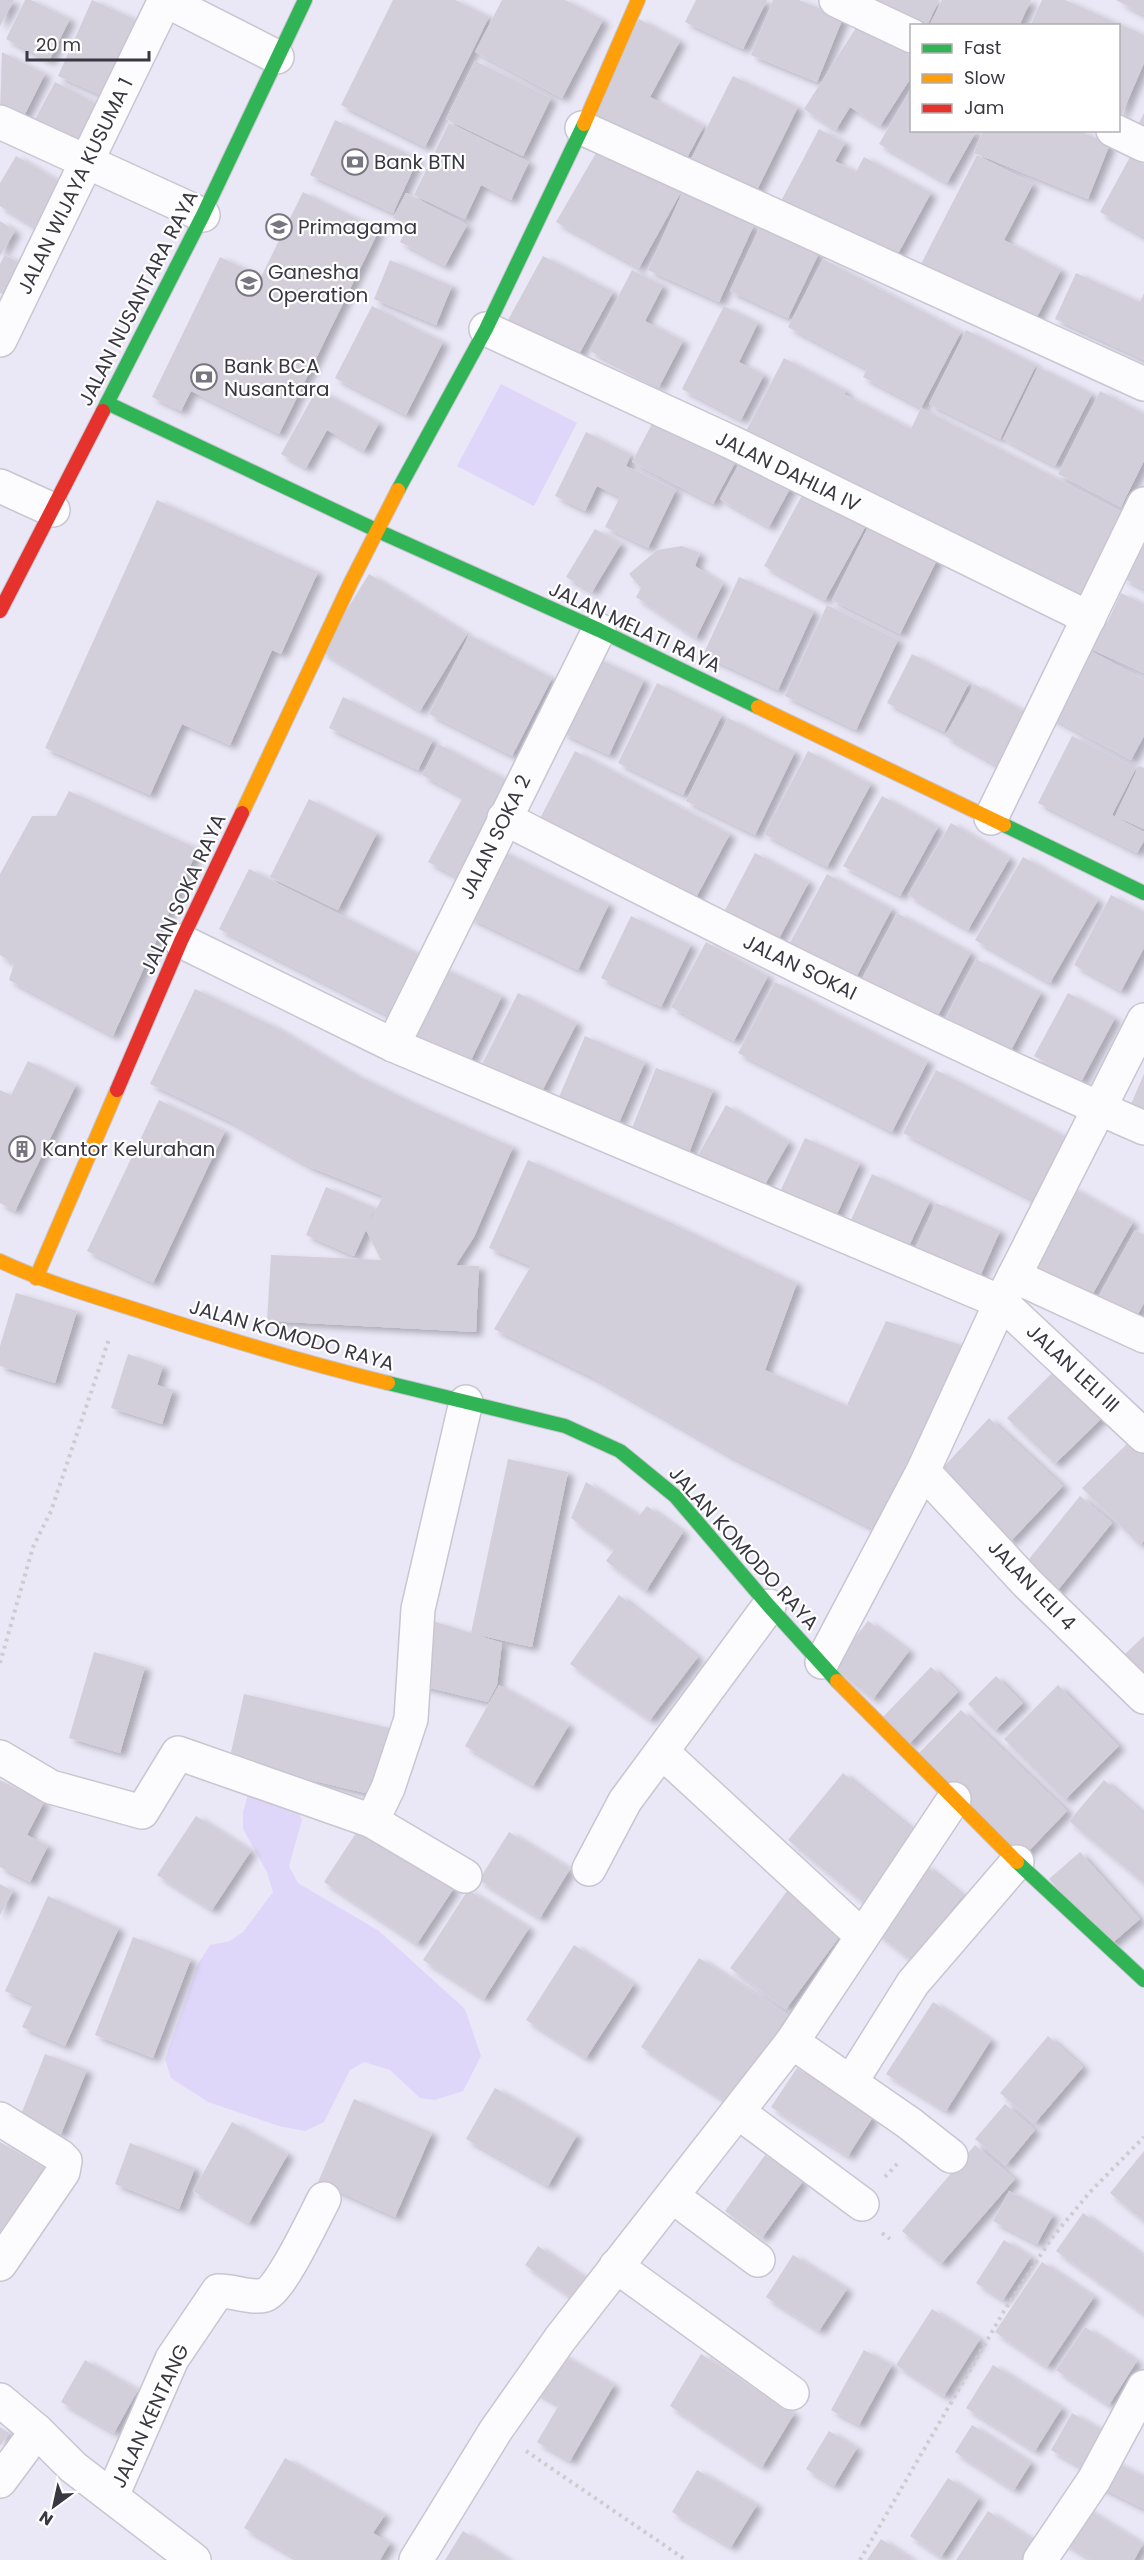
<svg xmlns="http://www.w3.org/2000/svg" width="1144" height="2560" font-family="Poppins,sans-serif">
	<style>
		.green { fill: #dfd7f9 }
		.building { fill: #d2cfdb; filter: url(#shadow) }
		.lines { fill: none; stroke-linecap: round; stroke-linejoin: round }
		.street-casing { stroke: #c8c6d1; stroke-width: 36 }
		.fast-casing { stroke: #c8c6d1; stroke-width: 16 }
		.slow-casing { stroke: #c8c6d1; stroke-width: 16 }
		.jam-casing { stroke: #c8c6d1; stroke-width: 16 }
		.path { stroke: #cdccd0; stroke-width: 4; stroke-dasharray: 3 4.5; stroke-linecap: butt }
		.street { stroke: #fcfbfe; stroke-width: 33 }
		.fast { stroke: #30b455; stroke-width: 14 }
		.slow { stroke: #ff9f0a; stroke-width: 14 }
		.jam { stroke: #e5322d; stroke-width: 14 }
		.labels { text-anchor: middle; stroke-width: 4.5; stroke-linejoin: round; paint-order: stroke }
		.poi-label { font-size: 20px; fill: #393741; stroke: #fff; text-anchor: start }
		.street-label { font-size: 20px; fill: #393741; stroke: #fff }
	</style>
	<defs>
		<filter id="shadow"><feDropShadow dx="6" dy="4" stdDeviation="3" flood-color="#0004"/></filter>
	</defs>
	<rect width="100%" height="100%" fill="#eae7f6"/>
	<g class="green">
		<polygon points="501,384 577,423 534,506 457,466"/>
		<polygon points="248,1795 268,1797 297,1809 302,1820 289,1866 298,1883 379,1931 465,2009 481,2056 463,2091 435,2100 420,2098 390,2070 364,2062 350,2070 324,2122 305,2131 279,2126 208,2102 171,2078 165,2059 198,1964 210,1945 230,1941 243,1932 273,1892 267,1872 243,1829 243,1812"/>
	</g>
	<g class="building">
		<polygon points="0,0 14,0 0,26"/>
		<polygon points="25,0 31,0 70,19 49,61 6,39"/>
		<polygon points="92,0 141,22 107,98 58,76"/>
		<polygon points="393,0 455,0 489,17 425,147 341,105"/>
		<polygon points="502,0 565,0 603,20 562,98 475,52"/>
		<polygon points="696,0 767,0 743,49 685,22"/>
		<polygon points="773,0 799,0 843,18 817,82 751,55"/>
		<polygon points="853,0 939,0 927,26 912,26"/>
		<polygon points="942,0 1031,0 1019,26 929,26"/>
		<polygon points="1042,0 1065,0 1144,35 1144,63 1119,121 1119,26 1030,26"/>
		<polygon points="1116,0 1144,0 1144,15"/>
		<polygon points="639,19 680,41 650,97 704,126 682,167 587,116"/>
		<polygon points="859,23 912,57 912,76 880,126 850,107 836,130 804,109"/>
		<polygon points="2,52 45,74 21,122 0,112"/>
		<polygon points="475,61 551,98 523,156 446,119"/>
		<polygon points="733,76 798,107 752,200 687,167"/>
		<polygon points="55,82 101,106 80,147 33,123"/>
		<polygon points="912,87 912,130 977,130 947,183 879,144"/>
		<polygon points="1144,113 1144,130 1137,127"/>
		<polygon points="335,120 418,159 393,213 310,175"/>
		<polygon points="449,123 529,162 511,200 481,185 465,219 414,195"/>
		<polygon points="819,129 845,143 835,161 856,172 864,157 931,193 894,261 781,201"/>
		<polygon points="983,130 1077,130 1110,144 1088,199 974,153"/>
		<polygon points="600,146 681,192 639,268 556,222"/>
		<polygon points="977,155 1033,184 1004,240 1061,270 1034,323 921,264"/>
		<polygon points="16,156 68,187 42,231 0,206 0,183"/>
		<polygon points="1130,157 1144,165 1144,237 1100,212"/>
		<polygon points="303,192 379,230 279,434 191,391 181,411 152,397 220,257 261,277"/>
		<polygon points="406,193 467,225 445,266 400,242 408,226 393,218"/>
		<polygon points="682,193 754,225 719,302 648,270"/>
		<polygon points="0,221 15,231 0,256"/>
		<polygon points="761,225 819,253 788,318 730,291"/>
		<polygon points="5,255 28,268 11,299 0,293 0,264"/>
		<polygon points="543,256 613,292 577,358 508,320"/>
		<polygon points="823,259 961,332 921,408 863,377 867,369 788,327"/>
		<polygon points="390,260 452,286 436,325 374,299"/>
		<polygon points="632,270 663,286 645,321 683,341 659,387 590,351"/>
		<polygon points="1076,273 1140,302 1144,293 1144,360 1055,319"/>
		<polygon points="372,306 443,342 406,415 335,378"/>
		<polygon points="724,306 758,323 739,362 764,375 741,420 682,389"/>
		<polygon points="966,330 1036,365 1000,439 929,404"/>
		<polygon points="784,358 846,391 844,394 911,429 921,408 1127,515 1080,606 743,437"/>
		<polygon points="1038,367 1092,394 1055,466 1003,439"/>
		<polygon points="317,389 379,423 364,451 327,430 306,468 281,454"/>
		<polygon points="1100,391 1144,414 1144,461 1121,507 1058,474"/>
		<polygon points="655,418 736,461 713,504 632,462"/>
		<polygon points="586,432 631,455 626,466 676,490 648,548 605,527 620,497 597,486 585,511 555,496"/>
		<polygon points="742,458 792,485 769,527 720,499"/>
		<polygon points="807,486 869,520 825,600 764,566"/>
		<polygon points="157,500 318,572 281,654 272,650 230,745 182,724 150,795 45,748"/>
		<polygon points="873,517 941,552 900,634 832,600"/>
		<polygon points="595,529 621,544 592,592 566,577"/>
		<polygon points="1144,536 1144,589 1123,578"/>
		<polygon points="682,546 700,553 695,566 723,584 696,638 636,597 641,588 629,574 657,550"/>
		<polygon points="369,574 467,634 420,711 321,651"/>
		<polygon points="739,577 814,611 778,690 703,655"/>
		<polygon points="1121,593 1144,604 1144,673 1084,646 1097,618 1107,623"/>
		<polygon points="827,605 898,640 856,730 785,696"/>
		<polygon points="469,635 552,678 512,756 429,714"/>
		<polygon points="1084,647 1144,680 1144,736 1131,760 1048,716"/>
		<polygon points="912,654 969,683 944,732 887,703"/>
		<polygon points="596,658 644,680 609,755 562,733"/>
		<polygon points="657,683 722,715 683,795 618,763"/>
		<polygon points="974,684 1032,716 1003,769 945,736"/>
		<polygon points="343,697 433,740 418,770 329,728"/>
		<polygon points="728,718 795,752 755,835 686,801"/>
		<polygon points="1072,736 1136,768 1112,815 1144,832 1144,841 1137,853 1038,803"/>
		<polygon points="438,744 516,785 465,881 428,862 463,797 422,775"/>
		<polygon points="575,751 730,834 691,907 537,824"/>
		<polygon points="808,751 871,784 827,867 764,834"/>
		<polygon points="1139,766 1144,768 1144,829 1115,816"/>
		<polygon points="69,791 198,849 113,1036 9,980 14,964 0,955 0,874 32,816 56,816"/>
		<polygon points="882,796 938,827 900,896 843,866"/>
		<polygon points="309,799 377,833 338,910 270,877"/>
		<polygon points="951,823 1010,858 968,930 908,895"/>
		<polygon points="500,850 609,904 578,970 468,917"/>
		<polygon points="755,853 809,882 776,944 722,916"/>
		<polygon points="1023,857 1098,900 1050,983 975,940"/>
		<polygon points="249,869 430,960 399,1021 219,929"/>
		<polygon points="827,874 892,909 852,985 786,950"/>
		<polygon points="1111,895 1144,912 1144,948 1121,991 1074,965"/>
		<polygon points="897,913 971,953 934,1023 860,983"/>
		<polygon points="631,916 691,945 661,1007 601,978"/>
		<polygon points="706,942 768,976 734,1041 671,1007"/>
		<polygon points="976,959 1041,993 1008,1056 944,1022"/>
		<polygon points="441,967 502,996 470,1062 409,1033"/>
		<polygon points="775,982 928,1061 892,1132 738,1053"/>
		<polygon points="195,989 275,1027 352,1073 422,1107 513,1147 474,1237 456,1265 479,1266 476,1332 267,1321 271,1255 381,1260 366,1230 354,1256 306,1235 326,1187 375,1208 369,1223 383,1196 310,1167 231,1122 150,1084"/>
		<polygon points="518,993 577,1023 538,1099 479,1070"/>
		<polygon points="1068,993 1115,1018 1081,1082 1034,1056"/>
		<polygon points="585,1036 645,1062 619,1123 559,1097"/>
		<polygon points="28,1061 76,1085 15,1211 0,1203 0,1090 11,1095"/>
		<polygon points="656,1068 713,1090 686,1161 628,1138"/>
		<polygon points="936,1070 1073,1141 1041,1204 903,1133"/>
		<polygon points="1144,1074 1144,1109 1131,1104"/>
		<polygon points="159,1100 225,1131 153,1283 87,1251"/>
		<polygon points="726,1105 789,1142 759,1195 696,1159"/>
		<polygon points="805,1138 860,1163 834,1221 778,1196"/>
		<polygon points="528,1160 671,1223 797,1283 765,1370 873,1417 847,1405 886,1321 967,1347 881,1533 730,1456 594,1378 494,1329 531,1266 489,1248"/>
		<polygon points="872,1174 930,1201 907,1250 850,1222"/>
		<polygon points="1071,1187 1133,1222 1091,1297 1029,1263"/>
		<polygon points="936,1203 1000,1231 978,1281 914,1252"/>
		<polygon points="1135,1230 1144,1235 1144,1303 1133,1323 1095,1303"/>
		<polygon points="16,1293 77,1311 55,1383 0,1366 0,1346"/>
		<polygon points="128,1354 163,1366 157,1385 173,1390 162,1424 111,1408"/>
		<polygon points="1060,1365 1108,1412 1055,1464 1007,1418"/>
		<polygon points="989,1418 1063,1486 1010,1542 937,1474"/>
		<polygon points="1136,1435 1144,1443 1144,1541 1140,1545 1082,1488"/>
		<polygon points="508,1459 568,1472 532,1647 474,1634 502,1643 497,1685 488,1702 418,1685 433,1621 471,1633"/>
		<polygon points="586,1482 639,1516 647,1506 683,1532 646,1591 606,1561 614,1550 571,1518"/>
		<polygon points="1080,1496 1112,1523 1054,1595 1021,1569"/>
		<polygon points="619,1595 698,1657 650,1720 570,1664"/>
		<polygon points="868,1621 909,1651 873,1699 832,1667"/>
		<polygon points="1144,1636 1144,1676 1124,1655"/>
		<polygon points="94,1652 145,1667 120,1753 69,1738"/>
		<polygon points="931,1667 958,1692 908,1745 881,1719"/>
		<polygon points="996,1676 1023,1703 995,1731 968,1704"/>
		<polygon points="499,1685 569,1725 533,1786 465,1746"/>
		<polygon points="1058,1685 1119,1746 1065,1800 1004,1739"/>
		<polygon points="244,1694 398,1730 383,1797 229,1761"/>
		<polygon points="961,1710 1067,1811 1023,1857 917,1755"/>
		<polygon points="843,1773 919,1835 863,1902 788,1840"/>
		<polygon points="0,1780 44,1802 27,1835 48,1846 30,1882 0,1867"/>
		<polygon points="1104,1780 1144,1814 1144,1883 1069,1821"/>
		<polygon points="196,1816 251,1851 212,1910 157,1875"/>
		<polygon points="360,1827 454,1888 417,1944 324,1882"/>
		<polygon points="509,1832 570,1869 540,1918 479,1880"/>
		<polygon points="1080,1852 1140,1919 1109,1946 1049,1879"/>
		<polygon points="925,1865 963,1896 911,1960 873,1930"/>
		<polygon points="0,1884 13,1891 0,1915"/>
		<polygon points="790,1887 846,1928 786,2009 730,1968"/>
		<polygon points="468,1890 529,1928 484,1999 423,1960"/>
		<polygon points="48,1896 119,1928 65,2046 22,2027 33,2004 5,1991"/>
		<polygon points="133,1937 191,1959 153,2058 95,2035"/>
		<polygon points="574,1945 634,1984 586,2058 526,2020"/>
		<polygon points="699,1958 788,2015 730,2104 641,2047"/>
		<polygon points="933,2002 991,2040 946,2111 886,2074"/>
		<polygon points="1048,2036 1083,2067 1035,2123 1000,2093"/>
		<polygon points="45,2054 87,2070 61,2134 20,2117"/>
		<polygon points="797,2068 873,2117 848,2156 771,2107"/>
		<polygon points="495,2088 577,2135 548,2186 466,2139"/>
		<polygon points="354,2099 432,2133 395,2217 318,2182"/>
		<polygon points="1005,2104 1035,2130 1006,2165 975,2139"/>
		<polygon points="232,2122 288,2154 249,2223 193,2191"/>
		<polygon points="0,2142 53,2173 0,2246"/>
		<polygon points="130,2143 195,2168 179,2209 115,2184"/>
		<polygon points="975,2145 1015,2179 941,2264 902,2231"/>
		<polygon points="1144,2151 1144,2221 1110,2193"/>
		<polygon points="765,2155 803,2181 762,2238 725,2211"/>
		<polygon points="1009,2191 1053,2215 1037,2244 993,2221"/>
		<polygon points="1083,2213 1144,2256 1144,2314 1056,2251"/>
		<polygon points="1004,2240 1031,2257 1003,2300 976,2283"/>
		<polygon points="538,2246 586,2279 573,2298 525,2265"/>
		<polygon points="793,2255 847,2289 819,2331 766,2297"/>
		<polygon points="1042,2262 1094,2297 1047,2367 995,2332"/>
		<polygon points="932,2309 980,2339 944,2396 896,2365"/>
		<polygon points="1085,2327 1137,2361 1109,2405 1056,2370"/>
		<polygon points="864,2350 892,2365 859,2425 831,2410"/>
		<polygon points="555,2351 614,2385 570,2461 537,2442 559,2405 532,2390"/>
		<polygon points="701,2354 794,2414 762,2467 670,2406"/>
		<polygon points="85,2360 138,2390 114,2433 61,2402"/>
		<polygon points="993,2365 1062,2408 1035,2451 966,2408"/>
		<polygon points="1072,2413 1105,2432 1084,2469 1051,2450"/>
		<polygon points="972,2425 1031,2463 1014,2490 955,2452"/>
		<polygon points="0,2427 9,2433 0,2446"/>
		<polygon points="829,2431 857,2448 834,2486 806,2469"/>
		<polygon points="285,2458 385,2515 373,2533 390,2543 380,2560 299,2560 244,2528"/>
		<polygon points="1109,2459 1144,2476 1144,2509 1096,2485"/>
		<polygon points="697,2470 757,2505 731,2547 672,2512"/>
		<polygon points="948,2478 979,2498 941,2557 910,2536"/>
		<polygon points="1082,2506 1143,2544 1134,2560 1092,2560 1061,2541"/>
		<polygon points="988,2511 1040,2545 1030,2560 956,2560"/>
		<polygon points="463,2531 509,2560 445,2560"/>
		<polygon points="881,2539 913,2560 867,2560"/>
	</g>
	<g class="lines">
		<g class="street-casing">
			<g id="street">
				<polyline points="165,0 277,57"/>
				<polyline points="836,0 912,36"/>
				<polyline points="0,122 203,215"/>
				<polyline points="582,128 1144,384"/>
				<polyline points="1113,130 1144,145"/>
				<polyline points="486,329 731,442 1089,618"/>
				<polyline points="0,340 165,0"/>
				<polyline points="0,486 53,510"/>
				<path d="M504,818C715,926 927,1033 1144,1128"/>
				<polyline points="991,818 1144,504"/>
				<polyline points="181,941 393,1045 1001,1302 1144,1436"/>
				<polyline points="393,1045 599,630"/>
				<polyline points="1014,1276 1144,1336"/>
				<polyline points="923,1471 1027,1583 1144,1697"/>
				<polyline points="822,1662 923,1471 1001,1302 1144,1020"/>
				<polyline points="662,1752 862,1936"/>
				<polyline points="0,1757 51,1787 142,1812 178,1753 372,1821 388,1788 411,1719 418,1609 466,1402"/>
				<polyline points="372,1821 465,1876"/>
				<polyline points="589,1869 625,1801 769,1606"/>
				<polyline points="792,2042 909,2123 951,2156"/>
				<polyline points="851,2082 913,1983 1017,1862"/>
				<polyline points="738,2112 862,2204"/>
				<polyline points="0,2119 60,2156 65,2161 63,2172 0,2264"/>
				<polyline points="672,2196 758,2260"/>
				<polyline points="616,2266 792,2393"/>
				<polyline points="0,2400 37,2431 73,2467 194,2560"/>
				<polyline points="0,2481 37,2431"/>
				<path d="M112,2496L172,2359L218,2291C232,2290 250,2299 265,2295C280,2291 315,2216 324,2199"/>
				<polyline points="416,2560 496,2430 560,2339 792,2042 954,1799"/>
				<polyline points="1040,2560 1094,2480 1144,2387"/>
			</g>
		</g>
		<g class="fast-casing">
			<g id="fast">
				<polyline points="107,403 378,531 599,630 758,707"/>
				<polyline points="103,411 203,215 305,0"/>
				<polyline points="398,490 486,329 584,124"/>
				<polyline points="1004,825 1144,893"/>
				<polyline points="388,1383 565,1426 620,1451 675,1496 769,1606 837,1681"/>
				<polyline points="1017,1862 1144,1980"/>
			</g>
		</g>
		<g class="slow-casing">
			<g id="slow">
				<polyline points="584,124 638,0"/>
				<polyline points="758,707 1004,825"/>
				<polyline points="242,813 351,582 398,490"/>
				<path d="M0,1261C47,1283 97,1297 146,1313C226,1339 306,1363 388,1383"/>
				<polyline points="36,1278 117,1090"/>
				<polyline points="837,1681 1017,1862"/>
			</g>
		</g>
		<g class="jam-casing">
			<g id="jam">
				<polyline points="0,611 103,411"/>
				<polyline points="117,1090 181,941 242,813"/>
			</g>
		</g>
		<g class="path">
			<polyline points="0,1663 33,1547 51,1511 109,1339"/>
			<polyline points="885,2177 898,2163"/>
			<polyline points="882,2233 890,2239"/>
			<polyline points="526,2451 686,2560"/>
			<polyline points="860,2560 1004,2311 1051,2239 1090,2192 1144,2137"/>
		</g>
		<use href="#street" class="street"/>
		<use href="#fast" class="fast"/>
		<use href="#slow" class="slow"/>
		<use href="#jam" class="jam"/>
	</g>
	<defs>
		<g id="bank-ring" transform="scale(1.35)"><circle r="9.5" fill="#fff" stroke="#777580" stroke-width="1.5"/><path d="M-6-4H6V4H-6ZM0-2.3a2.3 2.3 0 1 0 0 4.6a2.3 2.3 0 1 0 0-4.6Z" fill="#777580"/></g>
		<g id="school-ring" transform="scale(1.35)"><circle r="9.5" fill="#fff" stroke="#777580" stroke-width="1.5"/><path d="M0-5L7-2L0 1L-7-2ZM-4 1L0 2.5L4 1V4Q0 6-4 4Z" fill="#777580"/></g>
		<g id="building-ring" transform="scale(1.35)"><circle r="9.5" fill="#fff" stroke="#777580" stroke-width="1.5"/><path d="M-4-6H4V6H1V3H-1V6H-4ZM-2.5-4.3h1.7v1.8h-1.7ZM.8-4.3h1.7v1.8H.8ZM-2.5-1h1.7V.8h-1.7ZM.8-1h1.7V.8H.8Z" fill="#777580"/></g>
	</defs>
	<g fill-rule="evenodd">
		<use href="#bank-ring" x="355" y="162"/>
		<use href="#school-ring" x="279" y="227"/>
		<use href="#school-ring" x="249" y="283"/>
		<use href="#bank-ring" x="204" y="377"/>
		<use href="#building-ring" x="22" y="1149"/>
	</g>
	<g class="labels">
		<g class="poi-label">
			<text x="374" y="169">Bank BTN</text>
			<text x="298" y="234">Primagama</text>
			<text x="268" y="279">Ganesha<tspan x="268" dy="23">Operation</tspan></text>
			<text x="224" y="373">Bank BCA<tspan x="224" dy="23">Nusantara</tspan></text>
			<text x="42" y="1156">Kantor Kelurahan</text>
		</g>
		<g class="street-label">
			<text transform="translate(75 186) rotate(-64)" y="7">JALAN WIJAYA KUSUMA 1</text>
			<text transform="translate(138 298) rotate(-63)" y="7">JALAN NUSANTARA RAYA</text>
			<text transform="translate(788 471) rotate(26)" y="7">JALAN DAHLIA IV</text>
			<text transform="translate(635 627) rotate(25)" y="7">JALAN MELATI RAYA</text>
			<text transform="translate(495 837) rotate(-64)" y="7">JALAN SOKA 2</text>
			<text transform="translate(183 894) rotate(-65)" y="7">JALAN SOKA RAYA</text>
			<text transform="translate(800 967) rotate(26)" y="7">JALAN SOKAI</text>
			<text transform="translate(292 1335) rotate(16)" y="7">JALAN KOMODO RAYA</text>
			<text transform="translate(1073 1368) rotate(43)" y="7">JALAN LELI III</text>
			<text transform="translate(744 1548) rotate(48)" y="7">JALAN KOMODO RAYA</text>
			<text transform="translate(1032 1585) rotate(46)" y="7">JALAN LELI 4</text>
			<text transform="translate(150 2416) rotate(-65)" y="7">JALAN KENTANG</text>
		</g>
	</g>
	<rect x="910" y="24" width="210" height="108" fill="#ffffff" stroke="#b0afb3" stroke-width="1.5"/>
	<rect x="922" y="44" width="30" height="9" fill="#30b455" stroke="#b0afb3" stroke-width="1.5"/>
	<text x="964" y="54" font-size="18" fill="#393741">Fast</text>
	<rect x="922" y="74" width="30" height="9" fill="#ff9f0a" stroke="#b0afb3" stroke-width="1.5"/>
	<text x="964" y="84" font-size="18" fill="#393741">Slow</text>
	<rect x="922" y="104" width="30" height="9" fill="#e5322d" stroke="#b0afb3" stroke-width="1.5"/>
	<text x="964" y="114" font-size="18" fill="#393741">Jam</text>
	<g transform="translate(54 2506) rotate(213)" stroke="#ffffff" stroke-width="4.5" paint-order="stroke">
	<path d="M0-4.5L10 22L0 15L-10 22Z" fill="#393741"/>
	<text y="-9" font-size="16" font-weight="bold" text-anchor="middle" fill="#393741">N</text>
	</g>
	<path d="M27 51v9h122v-9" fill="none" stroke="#393741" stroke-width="3"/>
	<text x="36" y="51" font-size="18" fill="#393741" stroke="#ffffff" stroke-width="4.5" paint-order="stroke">20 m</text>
</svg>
